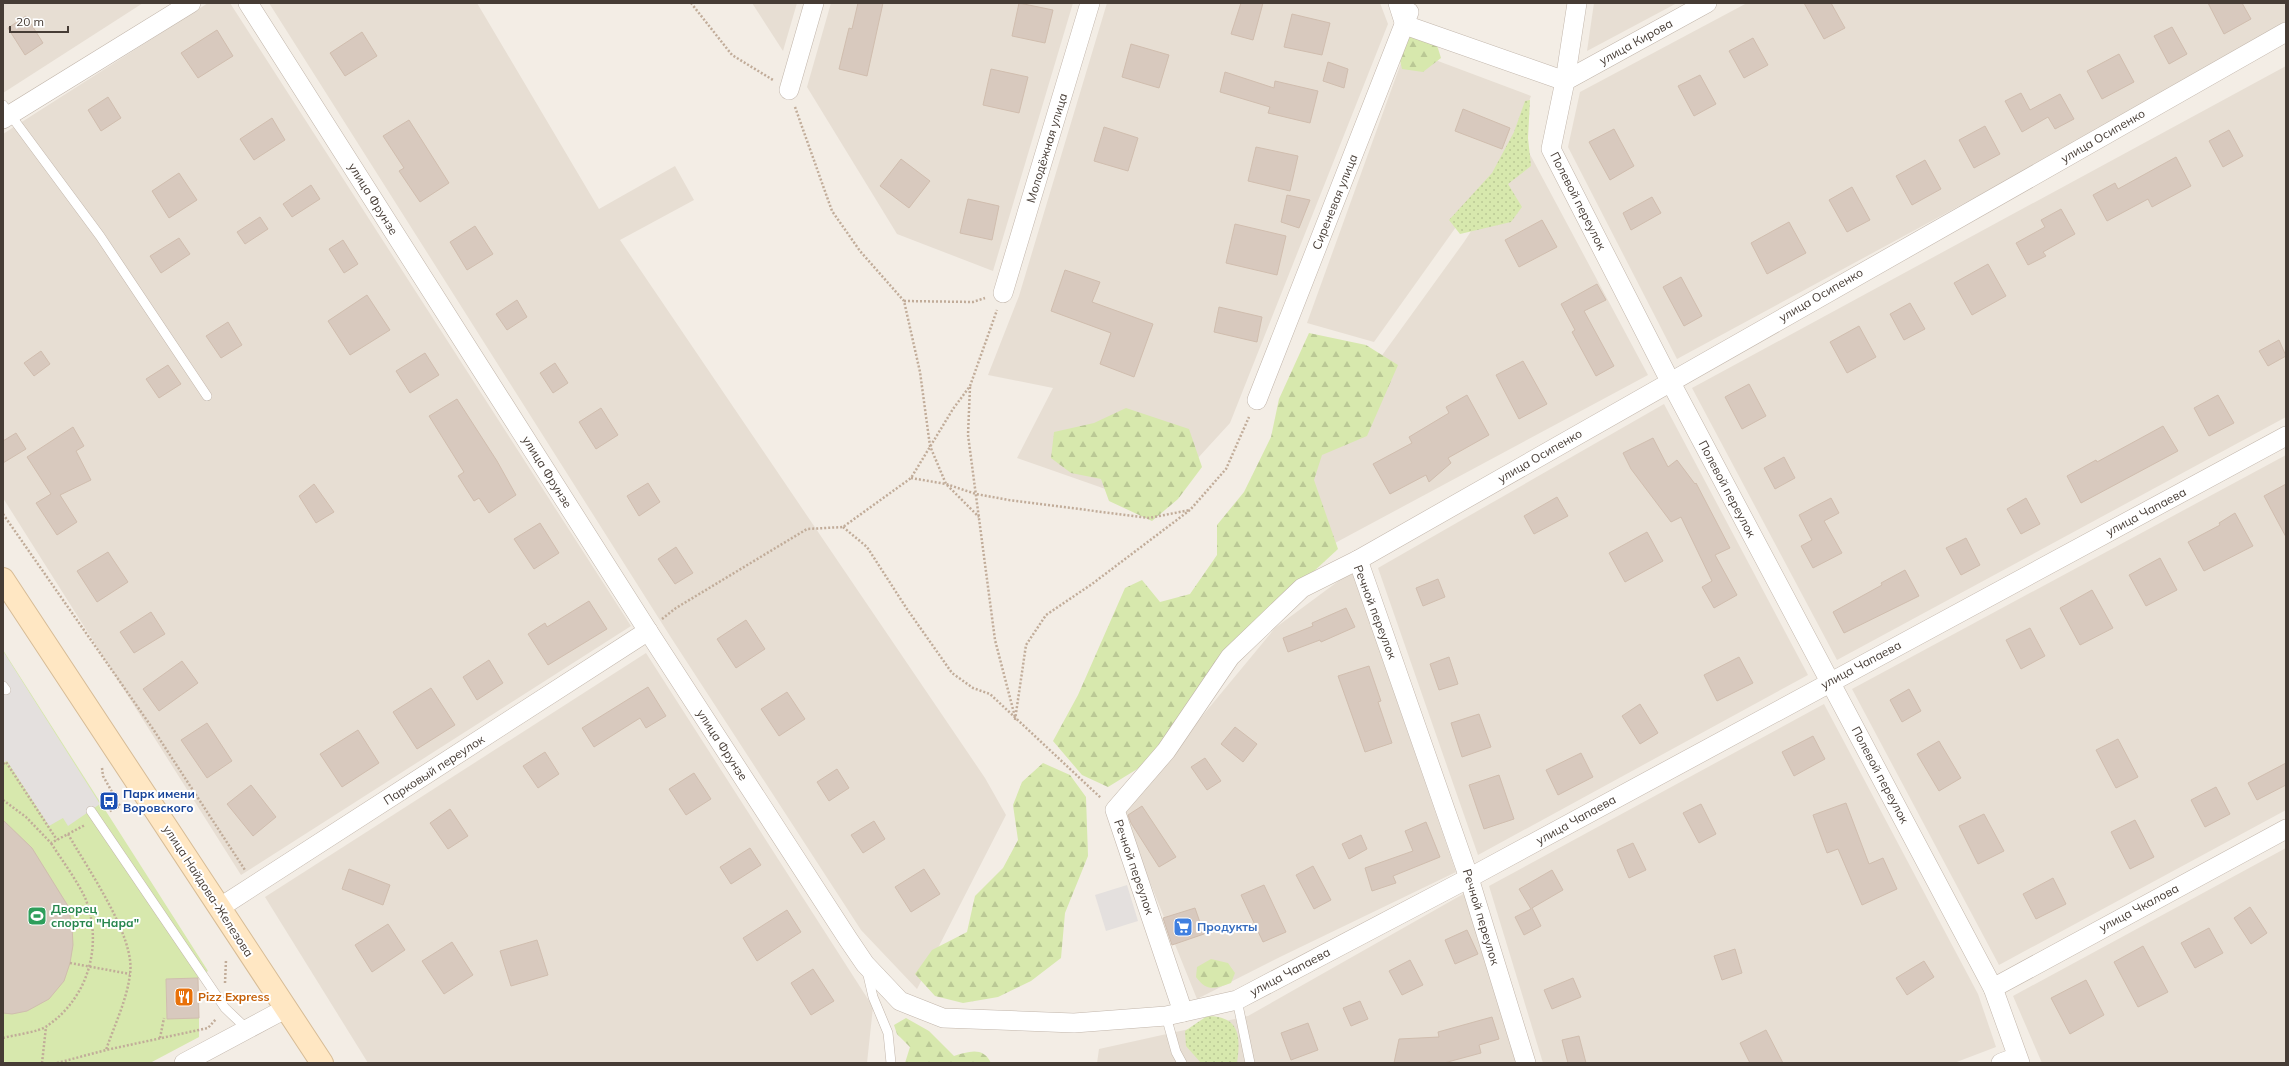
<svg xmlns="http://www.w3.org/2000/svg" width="2289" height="1066" font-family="Mulish,sans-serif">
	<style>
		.residential { fill: #e7ded3 }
		.grass { fill: url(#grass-dots) }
		.forest { fill: url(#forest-firs) }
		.pitch { fill: #d7e8ad }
		.parking { fill: #e4e0de }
		.building { fill: #d8c9be; stroke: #d0bdae }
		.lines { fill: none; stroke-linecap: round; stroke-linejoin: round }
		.service-casing { stroke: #c2b6ab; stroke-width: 10 }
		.minor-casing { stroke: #c2b6ab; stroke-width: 20 }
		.secondary-casing { stroke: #d7bc96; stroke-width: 24 }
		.path { stroke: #c1ac99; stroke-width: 2.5; stroke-dasharray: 2 2; stroke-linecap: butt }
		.service { stroke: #fff; stroke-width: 9 }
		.minor { stroke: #fff; stroke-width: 19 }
		.secondary { stroke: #ffe7c3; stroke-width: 22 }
		.labels { text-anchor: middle; stroke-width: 4; stroke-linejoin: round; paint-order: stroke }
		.street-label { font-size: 12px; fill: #463c35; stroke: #fff }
		.transit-label { font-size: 12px; font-weight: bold; fill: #164399; stroke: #fff; text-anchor: start }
		.leisure-label { font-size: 12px; font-weight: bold; fill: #27864d; stroke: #fff; text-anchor: start }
		.shop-label { font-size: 12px; font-weight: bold; fill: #366cbe; stroke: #fff; text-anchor: start }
		.food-label { font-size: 12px; font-weight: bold; fill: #c56008; stroke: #fff; text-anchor: start }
	</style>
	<defs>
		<pattern id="grass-dots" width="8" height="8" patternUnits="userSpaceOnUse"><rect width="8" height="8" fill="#d7e8ad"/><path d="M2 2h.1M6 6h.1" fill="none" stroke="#bac895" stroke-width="1.8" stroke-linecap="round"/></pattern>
		<pattern id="forest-firs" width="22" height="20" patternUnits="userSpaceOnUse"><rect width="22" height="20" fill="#d7e8ad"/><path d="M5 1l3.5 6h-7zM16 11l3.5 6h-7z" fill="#bac895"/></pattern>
	</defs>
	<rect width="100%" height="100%" fill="#f3ede5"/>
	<g class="residential">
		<polygon points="3,3 143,3 3,93"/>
		<polygon points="208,3 230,3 631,626 241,875 3,498 3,134"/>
		<polygon points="269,3 477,3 599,209 675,166 694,200 620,240 985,778 1006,815 917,989 861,930 670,636"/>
		<polygon points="752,3 797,3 783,51"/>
		<polygon points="831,3 1073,3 993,271 897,234 807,87"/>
		<polygon points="1107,3 1380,3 1388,24 1230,423 1154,506 1017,458 1053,388 988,375 1019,296"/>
		<polygon points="1594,3 1677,3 1587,51"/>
		<polygon points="1747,3 2286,3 2286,29 1677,359 1568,147 1580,92"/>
		<polygon points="1406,49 1531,96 1508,154 1374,342 1307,323"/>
		<polygon points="2286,66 2286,417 1837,660 1692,388"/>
		<polygon points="1526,147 1648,375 1322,550 1304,471 1383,354 1464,242"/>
		<polygon points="1664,404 1808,675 1478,855 1378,568"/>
		<polygon points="2286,455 2286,810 1999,965 1852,689"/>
		<polygon points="1352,571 1456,872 1280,957 1197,999 1122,813 1275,628"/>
		<polygon points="646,653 873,1007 867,1063 368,1063 265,897"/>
		<polygon points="1824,704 1978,994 1996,1047 1954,1063 1543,1063 1489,886"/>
		<polygon points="2286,848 2286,1063 2042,1063 2013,996"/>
		<polygon points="1465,893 1517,1063 1097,1063 1099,1049 1248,1016"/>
	</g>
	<g class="grass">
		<polygon points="1530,100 1528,138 1531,166 1508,184 1522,207 1511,222 1460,234 1449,220 1492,173 1514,132 1525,101"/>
		<path d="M1207,1016C1239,1016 1241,1035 1237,1063H1201L1186,1046L1185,1031Z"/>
	</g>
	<g class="forest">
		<polygon points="1410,35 1435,39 1441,58 1423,72 1402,69 1399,56"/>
		<polygon points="1309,333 1366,345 1398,365 1367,436 1322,455 1314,480 1338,549 1272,610 1147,763 1108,787 1082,775 1053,741 1078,695 1125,588 1142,580 1160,602 1190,594 1217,555 1217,525 1244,492 1271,437 1279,399"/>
		<polygon points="1126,408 1189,429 1202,467 1178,499 1152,521 1109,501 1101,479 1071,473 1051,458 1054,432 1094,423"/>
		<polygon points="1043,763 1070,775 1086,797 1088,856 1065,913 1061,958 1031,981 998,997 963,1003 935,996 915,974 932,950 967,932 975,896 1003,868 1018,840 1013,805 1022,782"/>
		<path d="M1211,959L1228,963L1235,973L1231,983C1214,989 1207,992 1196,977L1197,967Z"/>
		<path d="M906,1018L929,1031L954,1056C968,1052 983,1046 991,1063H905L910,1047L897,1034L894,1025Z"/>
	</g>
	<polygon class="pitch" points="3,650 208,971 198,978 166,980 167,1018 199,1018 199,1037 150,1063 3,1063"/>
	<g class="parking">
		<polygon points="3,651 100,804 68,826 63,818 49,826 7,761 3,763"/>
		<polygon points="1127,885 1138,921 1106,931 1095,895"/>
	</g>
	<g class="building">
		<polygon points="858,3 883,3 867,76 839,69 849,28 852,29"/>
		<polygon points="1019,3 1053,10 1045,43 1012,36"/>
		<polygon points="1241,3 1263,3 1253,40 1231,34"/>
		<polygon points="1804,3 1831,3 1845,28 1824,39"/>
		<polygon points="2208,3 2242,3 2251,19 2224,34"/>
		<polygon points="1292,14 1330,23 1322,55 1284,47"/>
		<polygon points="26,16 43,43 25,55 8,28"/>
		<polygon points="2172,27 2187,54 2169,64 2154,36"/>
		<polygon points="217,30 233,56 198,78 181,53"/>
		<polygon points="362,32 377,56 345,76 330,53"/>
		<polygon points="1753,38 1768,65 1744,78 1729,51"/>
		<polygon points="1131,44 1169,55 1159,88 1122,77"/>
		<polygon points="2119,54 2134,82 2102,99 2087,71"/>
		<polygon points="1328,62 1348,69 1344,88 1323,81"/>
		<polygon points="991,69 1028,77 1019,113 983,105"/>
		<polygon points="1225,72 1274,88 1275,81 1318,91 1310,123 1268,113 1270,107 1220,92"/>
		<polygon points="1700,75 1716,104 1694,116 1678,86"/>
		<polygon points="2021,93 2030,110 2060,94 2074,119 2055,129 2048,117 2022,132 2005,101"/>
		<polygon points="108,97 121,118 101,131 88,110"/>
		<polygon points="1463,109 1510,128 1502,149 1455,131"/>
		<polygon points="272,118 285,140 254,160 240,139"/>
		<polygon points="409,120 449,183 420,202 399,171 404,168 383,136"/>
		<polygon points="1985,126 2000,154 1974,168 1959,140"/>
		<polygon points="1104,127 1138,138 1128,171 1094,161"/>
		<polygon points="1614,129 1634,166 1610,180 1589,142"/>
		<polygon points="2229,130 2243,156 2223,167 2209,141"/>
		<polygon points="1256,147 1298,156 1290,191 1248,181"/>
		<polygon points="2176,157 2191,186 2152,207 2148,199 2107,221 2093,195 2115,183 2118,189"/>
		<polygon points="901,159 930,181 909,208 880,186"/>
		<polygon points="1925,160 1941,189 1912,205 1896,176"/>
		<polygon points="179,173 197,200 169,218 152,191"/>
		<polygon points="311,185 320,199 292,217 283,204"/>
		<polygon points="1852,187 1870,220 1847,232 1829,200"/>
		<polygon points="1287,195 1310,200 1299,228 1281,222"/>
		<polygon points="1652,197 1661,213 1631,230 1623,213"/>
		<polygon points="968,199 999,206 992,240 960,233"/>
		<polygon points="2061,209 2075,234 2043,252 2046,256 2028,265 2016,243 2045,227 2041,220"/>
		<polygon points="260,217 268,229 245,244 237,232"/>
		<polygon points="1542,220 1557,247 1519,267 1505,240"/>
		<polygon points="1789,222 1806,253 1767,274 1751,243"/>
		<polygon points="1235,224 1286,236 1277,275 1226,263"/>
		<polygon points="475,226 493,254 467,270 450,242"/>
		<polygon points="179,238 190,254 161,273 150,256"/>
		<polygon points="343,240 358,264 344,273 329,249"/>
		<polygon points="1988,264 2006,296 1972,315 1954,283"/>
		<polygon points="1065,270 1100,282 1092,302 1153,324 1134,377 1100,364 1111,333 1051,311"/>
		<polygon points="1681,277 1702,316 1684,326 1663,287"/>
		<polygon points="1597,284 1606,300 1584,311 1614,366 1596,376 1572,332 1575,330 1561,304"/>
		<polygon points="367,295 390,330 350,355 328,321"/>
		<polygon points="517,300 527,317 507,330 496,314"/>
		<polygon points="1910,303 1925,329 1904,340 1890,314"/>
		<polygon points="1219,307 1262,317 1257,342 1214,332"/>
		<polygon points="228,322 242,345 221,358 206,336"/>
		<polygon points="1859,326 1876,357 1847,373 1830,342"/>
		<polygon points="2279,340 2286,356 2268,366 2259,351"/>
		<polygon points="41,351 50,364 34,376 24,363"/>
		<polygon points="425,353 439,375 410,393 396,371"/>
		<polygon points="1523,361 1547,404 1519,419 1496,375"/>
		<polygon points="555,363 568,383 553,393 540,373"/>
		<polygon points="168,365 181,384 159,398 146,379"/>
		<polygon points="1749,384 1766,416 1742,429 1725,397"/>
		<polygon points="1467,395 1489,435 1448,458 1451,463 1429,482 1426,475 1390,494 1373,464 1412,443 1409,437 1449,413 1446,407"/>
		<polygon points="2218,395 2234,423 2209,436 2194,408"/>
		<polygon points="457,399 497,461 516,495 489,513 479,498 474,501 458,476 464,472 429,416"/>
		<polygon points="601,408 618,435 596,449 579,422"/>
		<polygon points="2163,426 2178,451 2081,503 2067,476 2096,460 2097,462"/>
		<polygon points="73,427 84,446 76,451 91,480 60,495 77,522 57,535 36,503 51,494 27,457"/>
		<polygon points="16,433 26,449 3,463 3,441"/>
		<polygon points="1653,438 1668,467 1677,460 1695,484 1696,483 1730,548 1715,555 1737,595 1714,608 1702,587 1712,581 1681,517 1671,522 1631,469 1623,453"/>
		<polygon points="1784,457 1795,478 1775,489 1764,468"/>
		<polygon points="648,483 660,502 639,516 627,496"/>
		<polygon points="314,484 334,512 316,523 299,496"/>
		<polygon points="2286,484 2286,537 2264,496"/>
		<polygon points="1557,497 1568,516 1534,534 1524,516"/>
		<polygon points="1831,498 1839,513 1824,521 1842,553 1813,568 1801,546 1812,540 1799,515"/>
		<polygon points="2026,498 2040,524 2021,534 2007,509"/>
		<polygon points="2235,513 2253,546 2204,571 2188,542 2220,525 2219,523"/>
		<polygon points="540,523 559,553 534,569 514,539"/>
		<polygon points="1647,532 1663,561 1625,582 1609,553"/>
		<polygon points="1966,538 1980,565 1961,575 1946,548"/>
		<polygon points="676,547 693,573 675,584 658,559"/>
		<polygon points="108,552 128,582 97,602 77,571"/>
		<polygon points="2160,558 2177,590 2146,606 2129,575"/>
		<polygon points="1905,570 1919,596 1844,633 1833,612 1882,585 1881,583"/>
		<polygon points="1438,579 1445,597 1423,606 1416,588"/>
		<polygon points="2092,590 2113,628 2080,645 2060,608"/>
		<polygon points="589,601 607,629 548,665 528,634 545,623 547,627"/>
		<polygon points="1346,608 1355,627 1321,642 1320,640 1288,652 1283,638 1313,626 1312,623"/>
		<polygon points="151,612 165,634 134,653 120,632"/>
		<polygon points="746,620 765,649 736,668 717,639"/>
		<polygon points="2030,628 2045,656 2021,669 2006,640"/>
		<polygon points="1449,657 1458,684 1439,690 1430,664"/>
		<polygon points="1739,657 1753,683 1717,701 1704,675"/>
		<polygon points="489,660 503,683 477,700 463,677"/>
		<polygon points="182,661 198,683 159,711 143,689"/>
		<polygon points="1369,666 1381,701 1378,702 1392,743 1365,752 1338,676"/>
		<polygon points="648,687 666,716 646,728 640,718 594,747 582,728"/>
		<polygon points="431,688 455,725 417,749 393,712"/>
		<polygon points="1909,689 1921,711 1902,722 1890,700"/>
		<polygon points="787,692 805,719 779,736 761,709"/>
		<polygon points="1640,704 1658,733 1640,744 1622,716"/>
		<polygon points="1479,714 1491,747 1462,757 1451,723"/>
		<polygon points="207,723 232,761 207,778 181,740"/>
		<polygon points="1235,727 1257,744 1243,762 1221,744"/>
		<polygon points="358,730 379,763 342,787 320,754"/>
		<polygon points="1813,736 1825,759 1794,776 1782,752"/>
		<polygon points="2118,739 2138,777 2116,788 2096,750"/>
		<polygon points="1939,741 1961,778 1939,791 1917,754"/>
		<polygon points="545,752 559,774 538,788 523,766"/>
		<polygon points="1581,753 1593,777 1558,795 1546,770"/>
		<polygon points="1205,758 1221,781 1207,790 1191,767"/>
		<polygon points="2286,763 2286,785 2257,800 2248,783"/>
		<polygon points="837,769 849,788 829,801 817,782"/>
		<polygon points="694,773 711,799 686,815 669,789"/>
		<polygon points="1499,775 1514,819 1484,829 1469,785"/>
		<polygon points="251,785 276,817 253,836 227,804"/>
		<polygon points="2216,787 2230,814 2205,827 2191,800"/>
		<polygon points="1846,803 1869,864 1883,858 1897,889 1862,905 1838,849 1827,853 1813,815"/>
		<polygon points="1701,804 1716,834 1699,843 1683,813"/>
		<polygon points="1142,806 1176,857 1159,867 1131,823 1128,815"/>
		<polygon points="450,809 468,836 448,849 430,823"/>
		<polygon points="1984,814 2004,851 1978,864 1959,826"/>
		<polygon points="3,820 32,848 68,906 72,926 73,945 70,963 64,981 49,999 27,1011 12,1014 3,1013"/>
		<polygon points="2135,820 2154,857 2130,869 2111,832"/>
		<polygon points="874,821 885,839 863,853 851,835"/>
		<polygon points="1426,822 1440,857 1393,876 1396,883 1372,891 1365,868 1413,851 1405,831"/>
		<polygon points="1361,835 1367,849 1349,859 1342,844"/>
		<polygon points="1633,843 1646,870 1629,878 1617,850"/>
		<polygon points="750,848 761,865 731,884 720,867"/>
		<polygon points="1313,866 1331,900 1314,909 1296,875"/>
		<polygon points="349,869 390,885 383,905 342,889"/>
		<polygon points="924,869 940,894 911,912 895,887"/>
		<polygon points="1552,870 1563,890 1532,908 1541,926 1524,935 1515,917 1531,909 1519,889"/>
		<polygon points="2053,878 2066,904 2036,919 2023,894"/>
		<polygon points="1264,885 1286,932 1263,942 1241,895"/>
		<polygon points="2250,907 2267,933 2251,944 2234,918"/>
		<polygon points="1195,908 1204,934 1172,945 1163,918"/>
		<polygon points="787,910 801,932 757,961 743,938"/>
		<polygon points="388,924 405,950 372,972 355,945"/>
		<polygon points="2209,928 2223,953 2195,968 2181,943"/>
		<polygon points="1467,930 1478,954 1455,964 1445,940"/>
		<polygon points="537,940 548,975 511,986 500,951"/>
		<polygon points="452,942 473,975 444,994 422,961"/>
		<polygon points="2143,946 2168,992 2138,1007 2114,962"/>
		<polygon points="1735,949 1742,973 1722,980 1714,956"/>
		<polygon points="1410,960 1423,985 1402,995 1389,971"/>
		<polygon points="1924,961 1934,977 1907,995 1896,978"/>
		<polygon points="813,969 834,1001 811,1015 791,983"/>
		<polygon points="198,978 199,1018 167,1019 166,979"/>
		<polygon points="1573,978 1581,997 1552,1009 1544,990"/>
		<polygon points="2086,980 2104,1015 2070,1034 2051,998"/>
		<polygon points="1360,1001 1368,1019 1351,1026 1343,1008"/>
		<polygon points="1492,1017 1499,1039 1479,1045 1481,1053 1444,1063 1394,1063 1399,1039 1439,1037 1438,1032"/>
		<polygon points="1308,1023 1318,1050 1291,1060 1281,1033"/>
		<polygon points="1766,1030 1783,1063 1750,1063 1740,1043"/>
		<polygon points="1579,1036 1586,1063 1568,1063 1562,1040"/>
	</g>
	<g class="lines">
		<g class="service-casing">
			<g id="service">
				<polyline points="3,105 100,236 207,396"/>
				<polyline points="3,686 6,690"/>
				<polyline points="91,811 225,1008 247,1029"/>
				<polyline points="867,971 873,997 888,1033 891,1063"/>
				<polyline points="1237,1000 1250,1063"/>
				<polyline points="1166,1016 1176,1052 1182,1063"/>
			</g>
		</g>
		<g class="minor-casing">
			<g id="minor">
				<polyline points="248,3 648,631 848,939 865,964 900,1001 943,1018 1074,1023 1166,1016 1237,1000 1469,878 2286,436"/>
				<polyline points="1398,3 1405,25 1565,81 1551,149 1670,381 1993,988 2020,1063"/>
				<polyline points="1565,81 1707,3"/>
				<polyline points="1565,81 1577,3"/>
				<polyline points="789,90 814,3"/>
				<polyline points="3,119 191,3"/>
				<polyline points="1003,293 1090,3"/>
				<polyline points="1257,400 1409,12"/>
				<polyline points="1358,560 1469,878 1526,1063"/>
				<polyline points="219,908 648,631"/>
				<polyline points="1993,988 2286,829"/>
				<polyline points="1183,1012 1115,810 1166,751 1230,657 1302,588 1358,560 2286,32"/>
				<polyline points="184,1063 285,1009"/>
				<polyline points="2001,1063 2017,1057"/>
			</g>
		</g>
		<g class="secondary-casing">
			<polyline id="secondary" points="3,579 322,1063"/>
		</g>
		<g class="path">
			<polyline points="691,3 732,55 773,80"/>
			<polyline points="795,107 832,211 860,251 904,301 920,372 930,446 946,484 979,517"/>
			<polyline points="904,301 973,302 985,298"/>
			<polyline points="970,387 968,435 995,640 1015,717"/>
			<polyline points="911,478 946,484 976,494 1009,500 1149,518 1190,510"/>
			<polyline points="3,514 153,729 245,870"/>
			<polyline points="843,527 867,547 907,609 952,673 973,688 990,694 1101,798"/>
			<polyline points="662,619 676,608 807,529 843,527 911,478 953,409 970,386 997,310"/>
			<polyline points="1015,720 1026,645 1046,615 1092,584 1190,510 1226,469 1249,417"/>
			<polyline points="3,764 6,762 57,840"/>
			<polyline points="102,768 103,776 120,806 108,812"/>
			<path d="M3,800L26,817L51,843L68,834C87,868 136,937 130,974C127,1000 114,1026 106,1050"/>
			<polyline points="68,834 85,825"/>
			<polyline points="70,963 130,974"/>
			<polyline points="225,983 226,960"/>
			<path d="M3,1038C14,1035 39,1032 47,1026C88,998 103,946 86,900C79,883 61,859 51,843"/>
			<polyline points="160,1038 164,1018"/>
			<polyline points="42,1063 46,1027"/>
			<polyline points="57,1063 106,1050 208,1028 216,1019"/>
		</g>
		<use href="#service" class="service"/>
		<use href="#minor" class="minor"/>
		<use href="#secondary" class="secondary"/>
	</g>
	<defs>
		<g id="bus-square" transform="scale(1)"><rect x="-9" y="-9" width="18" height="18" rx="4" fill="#1a4fb4" stroke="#fff"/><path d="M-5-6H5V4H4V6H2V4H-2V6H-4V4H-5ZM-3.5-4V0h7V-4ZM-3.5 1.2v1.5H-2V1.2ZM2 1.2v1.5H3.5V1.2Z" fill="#fff"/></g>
		<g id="stadium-square" transform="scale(1)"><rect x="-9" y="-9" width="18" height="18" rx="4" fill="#2e9e5b" stroke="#fff"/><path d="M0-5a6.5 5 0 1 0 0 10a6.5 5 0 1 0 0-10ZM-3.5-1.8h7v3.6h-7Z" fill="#fff"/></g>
		<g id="supermarket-square" transform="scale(1)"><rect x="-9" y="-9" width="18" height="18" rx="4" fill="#3f7fe0" stroke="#fff"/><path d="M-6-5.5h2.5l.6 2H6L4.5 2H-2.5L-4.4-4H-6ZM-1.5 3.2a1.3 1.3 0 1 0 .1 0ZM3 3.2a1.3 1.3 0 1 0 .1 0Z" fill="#fff"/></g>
		<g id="restaurant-square" transform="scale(1)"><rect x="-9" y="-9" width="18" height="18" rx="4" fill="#e8710a" stroke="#fff"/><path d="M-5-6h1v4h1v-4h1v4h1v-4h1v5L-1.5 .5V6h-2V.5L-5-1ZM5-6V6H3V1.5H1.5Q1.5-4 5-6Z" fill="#fff"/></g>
	</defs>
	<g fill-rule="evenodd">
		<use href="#bus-square" x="109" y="801"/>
		<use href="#stadium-square" x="37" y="916"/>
		<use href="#supermarket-square" x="1183" y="927"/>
		<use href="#restaurant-square" x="184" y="997"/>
	</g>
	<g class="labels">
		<g class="street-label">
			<text transform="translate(1636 42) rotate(-29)" y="4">улица Кирова</text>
			<text transform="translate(2103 136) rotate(-30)" y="4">улица Осипенко</text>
			<text transform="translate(1047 148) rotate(-73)" y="4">Молодёжная улица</text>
			<text transform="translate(373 199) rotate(58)" y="4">улица Фрунзе</text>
			<text transform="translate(1578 201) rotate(63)" y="4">Полевой переулок</text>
			<text transform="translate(1335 202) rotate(-68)" y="4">Сиреневая улица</text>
			<text transform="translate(1821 295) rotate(-30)" y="4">улица Осипенко</text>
			<text transform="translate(1540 456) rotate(-30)" y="4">улица Осипенко</text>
			<text transform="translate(547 472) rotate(58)" y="4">улица Фрунзе</text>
			<text transform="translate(1727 489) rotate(62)" y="4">Полевой переулок</text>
			<text transform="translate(2146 512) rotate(-28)" y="4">улица Чапаева</text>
			<text transform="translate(1375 612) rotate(69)" y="4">Речной переулок</text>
			<text transform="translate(1861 665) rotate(-28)" y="4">улица Чапаева</text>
			<text transform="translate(722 745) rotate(57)" y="4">улица Фрунзе</text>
			<text transform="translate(434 770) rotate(-33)" y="4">Парковый переулок</text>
			<text transform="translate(1880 775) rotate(62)" y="4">Полевой переулок</text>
			<text transform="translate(1576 820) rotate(-29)" y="4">улица Чапаева</text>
			<text transform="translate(1134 867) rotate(71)" y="4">Речной переулок</text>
			<text transform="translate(208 891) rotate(57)" y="4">улица Найдова-Железова</text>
			<text transform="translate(2139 908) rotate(-28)" y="4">улица Чкалова</text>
			<text transform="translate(1481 917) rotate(73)" y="4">Речной переулок</text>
			<text transform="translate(1290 972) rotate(-28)" y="4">улица Чапаева</text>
		</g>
		<g class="transit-label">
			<text x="123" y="798">Парк имени<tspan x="123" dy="14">Воровского</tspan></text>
		</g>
		<g class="leisure-label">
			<text x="51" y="913">Дворец<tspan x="51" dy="14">спорта "Нара"</tspan></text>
		</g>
		<g class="shop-label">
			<text x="1197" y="931">Продукты</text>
		</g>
		<g class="food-label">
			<text x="198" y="1001">Pizz Express</text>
		</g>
	</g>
	<rect width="2289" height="1066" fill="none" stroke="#463c35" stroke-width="8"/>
	<path d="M10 26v6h58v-6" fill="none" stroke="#463c35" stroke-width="2"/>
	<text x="16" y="26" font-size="12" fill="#463c35" stroke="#ffffff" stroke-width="3" paint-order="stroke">20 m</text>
</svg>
